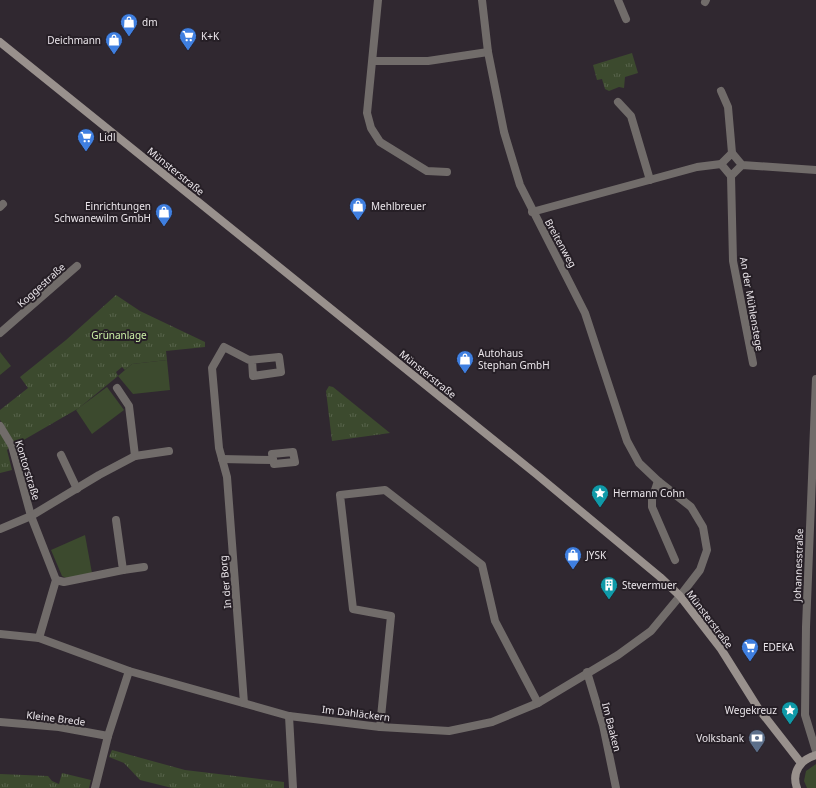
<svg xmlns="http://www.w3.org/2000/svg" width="816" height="788" font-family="'Noto Sans',sans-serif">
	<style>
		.green { fill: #3c4a2e }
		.park { fill: url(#park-tufts) }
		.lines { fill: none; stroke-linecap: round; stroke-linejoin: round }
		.street { stroke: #716c6a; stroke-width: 8 }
		.secondary { stroke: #99918d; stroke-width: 8 }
		.labels { text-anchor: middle; stroke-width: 4; stroke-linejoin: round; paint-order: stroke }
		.poi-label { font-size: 10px; fill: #eae5ea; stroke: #261f26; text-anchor: start }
		.street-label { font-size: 10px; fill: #eae5ea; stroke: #261f26 }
		.park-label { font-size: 10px; fill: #cbf0a6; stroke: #261f26 }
	</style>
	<defs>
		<pattern id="park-tufts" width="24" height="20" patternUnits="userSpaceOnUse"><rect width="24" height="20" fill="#3c4a2e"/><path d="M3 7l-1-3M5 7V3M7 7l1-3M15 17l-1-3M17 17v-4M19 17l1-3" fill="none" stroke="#58644c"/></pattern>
	</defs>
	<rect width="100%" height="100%" fill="#302830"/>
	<g class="green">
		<polygon points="0,352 11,366 0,375"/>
		<polygon points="167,360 170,390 133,394 118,376 132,364"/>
		<polygon points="107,387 124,410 92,434 76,410"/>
		<polygon points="85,535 92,573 66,578 62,576 51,550"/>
		<polygon points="816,764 816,788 807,788 804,781 806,771"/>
	</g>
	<g class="park">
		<polygon points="632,53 638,73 625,77 624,88 619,87 609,91 605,89 602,79 597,80 593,65"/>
		<polygon points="116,295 140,311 205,342 205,347 166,351 167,360 132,364 125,370 122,367 116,372 118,376 79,408 15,445 0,420 0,410 28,388 20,377 66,340"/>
		<polygon points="329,386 333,387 390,433 332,441 326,391"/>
		<polygon points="0,432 9,448 7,450 12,470 0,473"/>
		<polygon points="112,750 185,770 284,782 284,788 172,788 140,780 124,763 109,757"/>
		<polygon points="62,773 91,780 89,788 0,788 0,774 48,776 52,781 59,784"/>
	</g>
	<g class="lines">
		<g class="street">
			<polyline points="378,0 367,113 371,128 380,142 427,171 447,172"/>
			<polyline points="618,0 626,19"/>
			<polyline points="705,2 706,0"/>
			<polyline points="373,61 428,61 488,52"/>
			<polyline points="721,91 728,107 732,153"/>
			<polyline points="618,102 631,116 650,180"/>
			<polyline points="742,165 731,176 721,164 732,153 742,165 816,170"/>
			<polyline points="731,176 733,261 753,363"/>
			<polyline points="0,207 3,204"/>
			<polyline points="532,212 697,167 721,164"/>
			<polyline points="0,333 77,266"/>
			<polyline points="816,379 806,627 805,715 816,751"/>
			<polyline points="117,388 129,406 135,456"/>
			<polyline points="0,426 12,446 31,516 56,580 39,638"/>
			<polygon points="293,452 295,462 274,464 272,454"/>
			<polyline points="61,455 77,489"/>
			<polyline points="222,459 273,460"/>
			<polyline points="658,481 652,499 652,507 675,560"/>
			<polyline points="0,529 31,516 99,475 135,456 169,451"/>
			<polyline points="123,570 144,567"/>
			<polyline points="56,580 64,582 123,570 116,520"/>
			<polyline points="0,634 39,638 129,671 289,716 380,727 449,731 492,722 538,703 618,655 651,631 680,596 700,570 707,550 703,527 691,507 658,481 639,463 627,441 585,313 520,185 504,132 488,52 482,0"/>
			<polyline points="587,672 603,725 616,788"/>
			<polyline points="244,703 227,477 219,448 212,368 224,347 249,360 279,357 281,372 253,376 252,360"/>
			<polyline points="289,716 293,788"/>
			<polyline points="0,722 59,727 108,736"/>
			<polyline points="380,727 391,616 353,609 340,495 385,490 482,565 495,621 538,703"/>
			<polyline points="95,788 108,736 129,671"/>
		</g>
		<g class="secondary">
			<polyline points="0,42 536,474 660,577 680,596 721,649 758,708 801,763"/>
			<path d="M797,788C791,772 801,759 816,755"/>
		</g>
	</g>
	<defs>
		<g id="shop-pin" transform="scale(0.9)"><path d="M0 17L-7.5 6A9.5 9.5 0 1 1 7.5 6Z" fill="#3f7fe0" stroke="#261f26"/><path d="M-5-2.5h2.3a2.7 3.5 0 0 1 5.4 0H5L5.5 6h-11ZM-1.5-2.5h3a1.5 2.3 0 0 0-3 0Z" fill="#fff"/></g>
		<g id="supermarket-pin" transform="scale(0.9)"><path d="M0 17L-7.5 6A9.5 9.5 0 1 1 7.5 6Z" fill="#3f7fe0" stroke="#261f26"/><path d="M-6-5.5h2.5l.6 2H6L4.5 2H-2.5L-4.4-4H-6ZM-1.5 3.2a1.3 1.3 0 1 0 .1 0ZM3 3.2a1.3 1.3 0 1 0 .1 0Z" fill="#fff"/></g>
		<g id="sight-pin" transform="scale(0.9)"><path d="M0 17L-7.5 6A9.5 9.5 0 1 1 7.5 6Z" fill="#0f9aa8" stroke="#261f26"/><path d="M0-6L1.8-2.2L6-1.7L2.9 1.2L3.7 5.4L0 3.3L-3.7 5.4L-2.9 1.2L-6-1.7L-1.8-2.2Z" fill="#fff"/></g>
		<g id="building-pin" transform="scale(0.9)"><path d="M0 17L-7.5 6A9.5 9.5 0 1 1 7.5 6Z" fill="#0f9aa8" stroke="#261f26"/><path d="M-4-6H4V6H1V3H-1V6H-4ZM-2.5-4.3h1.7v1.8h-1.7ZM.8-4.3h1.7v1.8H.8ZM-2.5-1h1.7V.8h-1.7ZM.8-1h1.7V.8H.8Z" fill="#fff"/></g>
		<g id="bank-pin" transform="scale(0.9)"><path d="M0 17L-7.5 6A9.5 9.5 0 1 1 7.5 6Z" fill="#5c6f8a" stroke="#261f26"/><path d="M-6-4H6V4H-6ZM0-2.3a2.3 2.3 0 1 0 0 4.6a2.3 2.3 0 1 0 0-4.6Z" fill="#fff"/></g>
	</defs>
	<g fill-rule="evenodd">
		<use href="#shop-pin" x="129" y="22"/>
		<use href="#supermarket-pin" x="188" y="36"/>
		<use href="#shop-pin" x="114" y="40"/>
		<use href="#supermarket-pin" x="86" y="137"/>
		<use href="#shop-pin" x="358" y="206"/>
		<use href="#shop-pin" x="164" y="212"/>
		<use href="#shop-pin" x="465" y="359"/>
		<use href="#sight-pin" x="600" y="493"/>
		<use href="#shop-pin" x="573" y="555"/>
		<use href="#building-pin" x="609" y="585"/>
		<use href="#supermarket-pin" x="750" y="647"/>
		<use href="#sight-pin" x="790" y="710"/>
		<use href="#bank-pin" x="757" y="738"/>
	</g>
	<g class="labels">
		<g class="poi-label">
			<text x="142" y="26">dm</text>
			<text x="201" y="40">K+K</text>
			<text x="101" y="44" text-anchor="end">Deichmann</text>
			<text x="99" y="141">Lidl</text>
			<text x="151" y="210" text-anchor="end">Einrichtungen<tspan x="151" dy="12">Schwanewilm GmbH</tspan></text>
			<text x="371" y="210">Mehlbreuer</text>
			<text x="478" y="357">Autohaus<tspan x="478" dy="12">Stephan GmbH</tspan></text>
			<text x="613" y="497">Hermann Cohn</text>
			<text x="586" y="559">JYSK</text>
			<text x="622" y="589">Stevermuer</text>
			<text x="763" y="651">EDEKA</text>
			<text x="777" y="714" text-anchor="end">Wegekreuz</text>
			<text x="744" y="742" text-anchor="end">Volksbank</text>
		</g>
		<g class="street-label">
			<text transform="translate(176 171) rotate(39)" y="4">Münsterstraße</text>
			<text transform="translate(561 243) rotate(61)" y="4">Breitenweg</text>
			<text transform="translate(41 285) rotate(-42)" y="4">Koggestraße</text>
			<text transform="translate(752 304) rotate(80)" y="4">An der Mühlenstege</text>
			<text transform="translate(428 374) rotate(39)" y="4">Münsterstraße</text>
			<text transform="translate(28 470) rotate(73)" y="4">Kontorstraße</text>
			<text transform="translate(798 565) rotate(-88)" y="4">Johannesstraße</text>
			<text transform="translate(225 582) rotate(-95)" y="4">In der Borg</text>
			<text transform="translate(710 619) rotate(53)" y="4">Münsterstraße</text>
			<text transform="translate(356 713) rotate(7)" y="4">Im Dahläckern</text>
			<text transform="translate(56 718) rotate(7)" y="4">Kleine Brede</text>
			<text transform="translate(612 727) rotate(76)" y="4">Im Baaken</text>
		</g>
		<g class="park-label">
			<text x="119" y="339">Grünanlage</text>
		</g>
	</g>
</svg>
